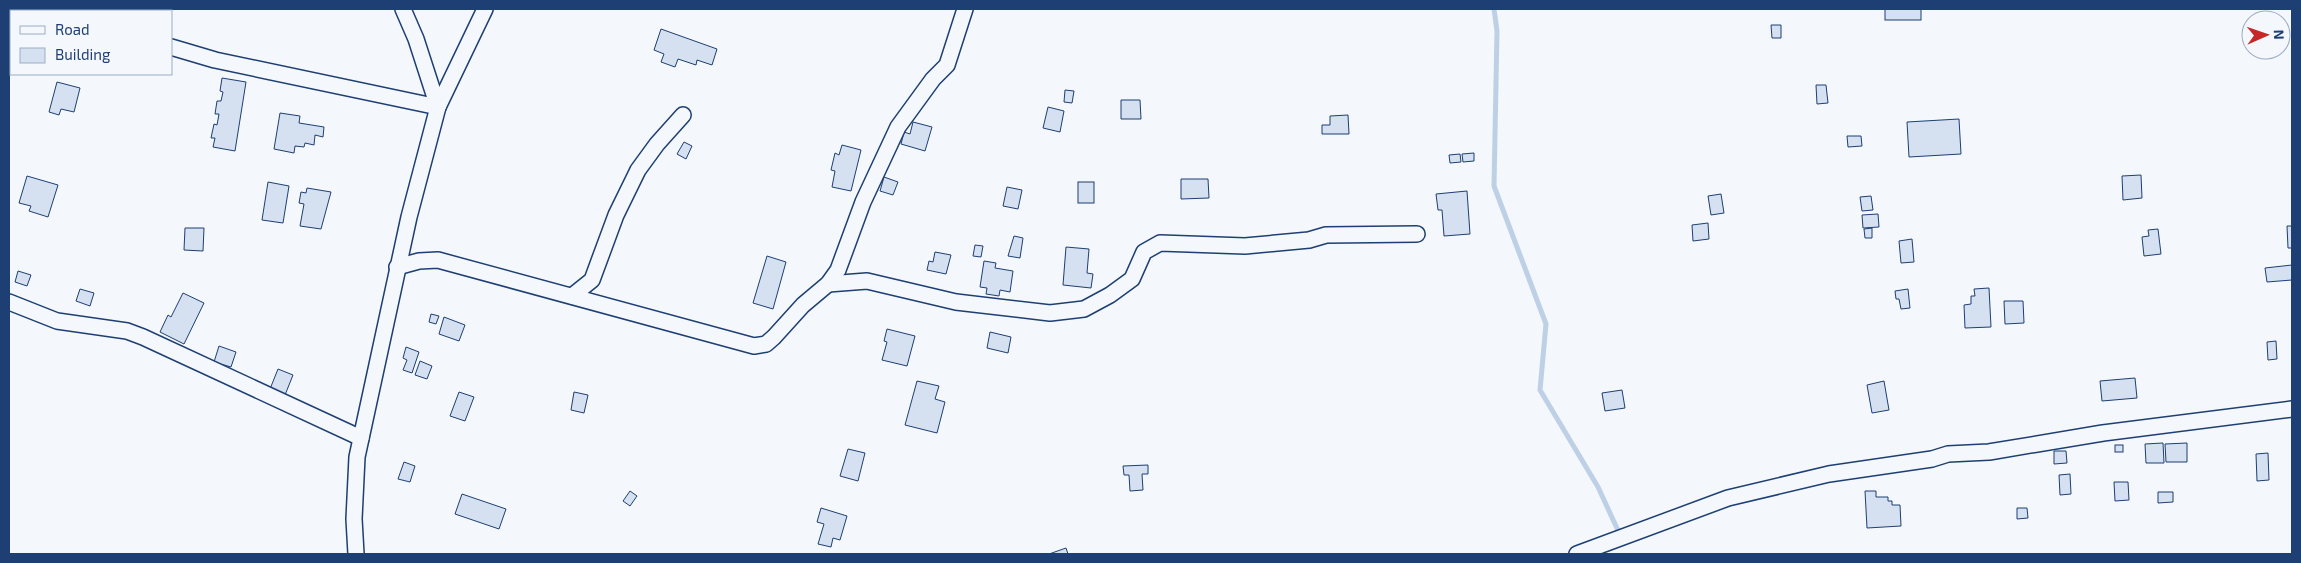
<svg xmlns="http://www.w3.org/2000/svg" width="2301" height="563" font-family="'Exo 2',sans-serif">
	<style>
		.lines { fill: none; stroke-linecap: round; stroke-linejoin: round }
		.stream { stroke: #bed0e5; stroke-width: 5 }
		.building { fill: #d5e0f0; stroke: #1d3f73 }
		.street-casing { stroke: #1d3f73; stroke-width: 18 }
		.street { stroke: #f4f7fb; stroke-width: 15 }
	</style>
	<rect width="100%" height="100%" fill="#f4f7fb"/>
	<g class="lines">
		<polyline class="stream" points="1494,9 1497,31 1494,186 1546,324 1540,390 1598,487 1621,537"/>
	</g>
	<g class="building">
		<rect x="1885" y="9" width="36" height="11"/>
		<polygon points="1771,25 1781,25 1781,38 1772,38"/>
		<polygon points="661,29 717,49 712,65 697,60 696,65 678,59 675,67 661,62 664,54 654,50"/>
		<polygon points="222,78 246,82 235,151 213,147 215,138 211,138 214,124 217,125 219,114 215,114 217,101 221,101 223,92 220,91"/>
		<polygon points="57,82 80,88 74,112 61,109 59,115 49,112"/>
		<polygon points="1816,85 1826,85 1828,103 1817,104"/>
		<polygon points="1065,90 1074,91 1072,103 1064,102"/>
		<polygon points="1121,100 1140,100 1141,119 1121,119"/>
		<polygon points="1048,107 1064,111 1060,132 1043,128"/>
		<polygon points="280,113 300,116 299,123 324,127 323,137 315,135 314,145 305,143 304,147 295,146 294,153 274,149"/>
		<polygon points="1348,115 1349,134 1322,134 1322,125 1330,125 1330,116"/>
		<polygon points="1959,119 1961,154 1909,157 1907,122"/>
		<polygon points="913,122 932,127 925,151 901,144 904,132 910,134"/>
		<polygon points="1847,136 1861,136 1862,146 1848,147"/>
		<polygon points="684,142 692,146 686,159 677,154"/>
		<polygon points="842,145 861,150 851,191 832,187 835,171 831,170 835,153 839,155"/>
		<polygon points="1474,153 1474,161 1463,162 1462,154"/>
		<polygon points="1460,154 1461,162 1450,163 1449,155"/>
		<polygon points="2141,175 2142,198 2123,200 2122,176"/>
		<polygon points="27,176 58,185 48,217 29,211 31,206 19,203"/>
		<polygon points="884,177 898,182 893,195 880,191"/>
		<polygon points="1181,179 1208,179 1209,198 1181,199"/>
		<polygon points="268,182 289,186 283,223 262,220"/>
		<rect x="1078" y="182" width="16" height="21"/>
		<polygon points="1007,187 1022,190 1018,209 1003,206"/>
		<polygon points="307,188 331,192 321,229 300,226 304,204 299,203 301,192 306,193"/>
		<polygon points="1467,191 1470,234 1444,236 1442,210 1438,210 1436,194"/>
		<polygon points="1721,194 1724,213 1711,215 1708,196"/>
		<polygon points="1871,196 1873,210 1862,211 1860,197"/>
		<polygon points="1878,214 1879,227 1863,228 1862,215"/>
		<polygon points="1708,223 1709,239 1693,241 1692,225"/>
		<polygon points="2287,226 2292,226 2292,248 2288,248"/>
		<polygon points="185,228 204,228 203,251 184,250"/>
		<polygon points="1872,228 1872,238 1865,238 1864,229"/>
		<polygon points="2158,229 2161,254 2144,256 2142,237 2149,236 2148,230"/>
		<polygon points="1014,236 1023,238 1020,258 1008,256"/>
		<polygon points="1912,239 1914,262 1901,263 1899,241"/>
		<polygon points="975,245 983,246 981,257 973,256"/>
		<polygon points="1066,247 1089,249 1087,273 1093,274 1091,288 1063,285"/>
		<polygon points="935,252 951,255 946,274 927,270 929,261 933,262"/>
		<polygon points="767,256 786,262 773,309 753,303"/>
		<polygon points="984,261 996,263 995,268 1013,271 1010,292 1000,290 999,296 986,294 987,288 980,287"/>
		<polygon points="2292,265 2292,280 2267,282 2265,268"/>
		<polygon points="18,271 31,275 27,286 15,282"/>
		<polygon points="1989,288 1991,327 1965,328 1964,305 1971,304 1971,296 1975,296 1974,289"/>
		<polygon points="80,289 94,293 90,306 76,301"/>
		<polygon points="1908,289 1910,308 1901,309 1899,299 1896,299 1895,291"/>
		<polygon points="183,293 204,303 184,344 160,332 168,315 171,317"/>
		<polygon points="2004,301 2023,301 2024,323 2005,324"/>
		<polygon points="431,314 439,316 436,324 429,322"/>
		<polygon points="444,317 465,325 459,341 439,334"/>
		<polygon points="887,329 915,336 907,366 882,360 887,342 884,341"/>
		<polygon points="990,332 1011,337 1008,353 987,348"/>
		<polygon points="2276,341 2277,359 2268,360 2267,342"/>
		<polygon points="219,346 236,352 231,367 214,362"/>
		<polygon points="406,347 419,352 412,373 403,370 407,360 403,358"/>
		<polygon points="420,361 432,366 427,379 415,375"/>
		<polygon points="278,369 293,375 285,395 270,389"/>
		<polygon points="2135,378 2137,398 2102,401 2100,381"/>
		<polygon points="917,381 939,386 935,399 945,402 937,433 905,425"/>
		<polygon points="1884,381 1889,410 1872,413 1867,385"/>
		<polygon points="1622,390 1625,408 1605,411 1602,393"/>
		<polygon points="459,392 474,397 465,421 450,416"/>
		<polygon points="574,392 588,395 584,413 571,410"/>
		<polygon points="2163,443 2164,463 2146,463 2145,444"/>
		<polygon points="2187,443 2187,462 2166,462 2165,444"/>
		<rect x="2115" y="445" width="8" height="7"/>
		<polygon points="848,449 865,453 858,481 840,476"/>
		<polygon points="2054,451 2066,451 2067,463 2054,464"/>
		<polygon points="2268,453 2269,480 2257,481 2256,454"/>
		<polygon points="404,462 415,466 410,482 398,479"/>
		<polygon points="1148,465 1148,474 1142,474 1143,490 1130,491 1129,475 1124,475 1123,466"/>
		<polygon points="2070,474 2071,494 2060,495 2059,475"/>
		<polygon points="2114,482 2128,482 2129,500 2115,501"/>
		<polygon points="630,491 637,496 630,506 623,501"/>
		<polygon points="1865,491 1876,491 1876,497 1888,497 1888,501 1892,501 1892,505 1900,505 1901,526 1867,528"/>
		<polygon points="2158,492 2173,492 2173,502 2158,503"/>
		<polygon points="462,494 506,509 499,529 455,514"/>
		<polygon points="821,508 847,516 840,540 833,538 831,547 818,544 824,524 817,522"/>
		<polygon points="2017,508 2027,508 2028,518 2017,519"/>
		<polygon points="1066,548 1068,554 1049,554"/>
	</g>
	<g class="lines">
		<g class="street-casing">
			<g id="street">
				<polyline points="403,9 416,39 438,107"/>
				<polyline points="9,29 11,29"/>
				<polyline points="171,47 215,60 438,107"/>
				<polyline points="397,267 419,261 438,260 754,346 766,344 774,337 803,305 828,284 838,270 863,202 898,127 933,79 947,65 965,9"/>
				<polyline points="828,284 867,281 956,302 1050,313 1084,309 1110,295 1132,279 1144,252 1160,243 1245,246 1309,240 1326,235 1417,234"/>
				<polyline points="572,296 592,280 616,215 638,170 657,144 683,115"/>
				<polyline points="9,302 57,321 127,331 143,337 361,438"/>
				<polyline points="356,554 354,519 357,457 409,217 438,107 485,9"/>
				<polyline points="1577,554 1728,498 1829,474 1932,459 1948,454 1989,452 2103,433 2292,409"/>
			</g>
		</g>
		<use href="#street" class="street"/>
	</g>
	<rect width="2301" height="563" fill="none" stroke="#1d3f73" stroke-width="20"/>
	<rect x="10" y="10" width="162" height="65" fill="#f4f7fb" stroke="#9eadc5"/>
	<rect x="20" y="26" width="25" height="8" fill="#f4f7fb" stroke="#9eadc5"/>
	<text x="55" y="35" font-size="15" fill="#1d3f73">Road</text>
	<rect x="20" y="48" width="25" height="15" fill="#d5e0f0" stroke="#9eadc5"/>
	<text x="55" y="60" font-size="15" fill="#1d3f73">Building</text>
	<g transform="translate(2266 35) rotate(88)"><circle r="24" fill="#f4f7fb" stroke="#9eadc5"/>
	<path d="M0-4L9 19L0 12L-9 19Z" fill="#c62828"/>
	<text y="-8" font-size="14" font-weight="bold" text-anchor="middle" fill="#1d3f73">N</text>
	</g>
</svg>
